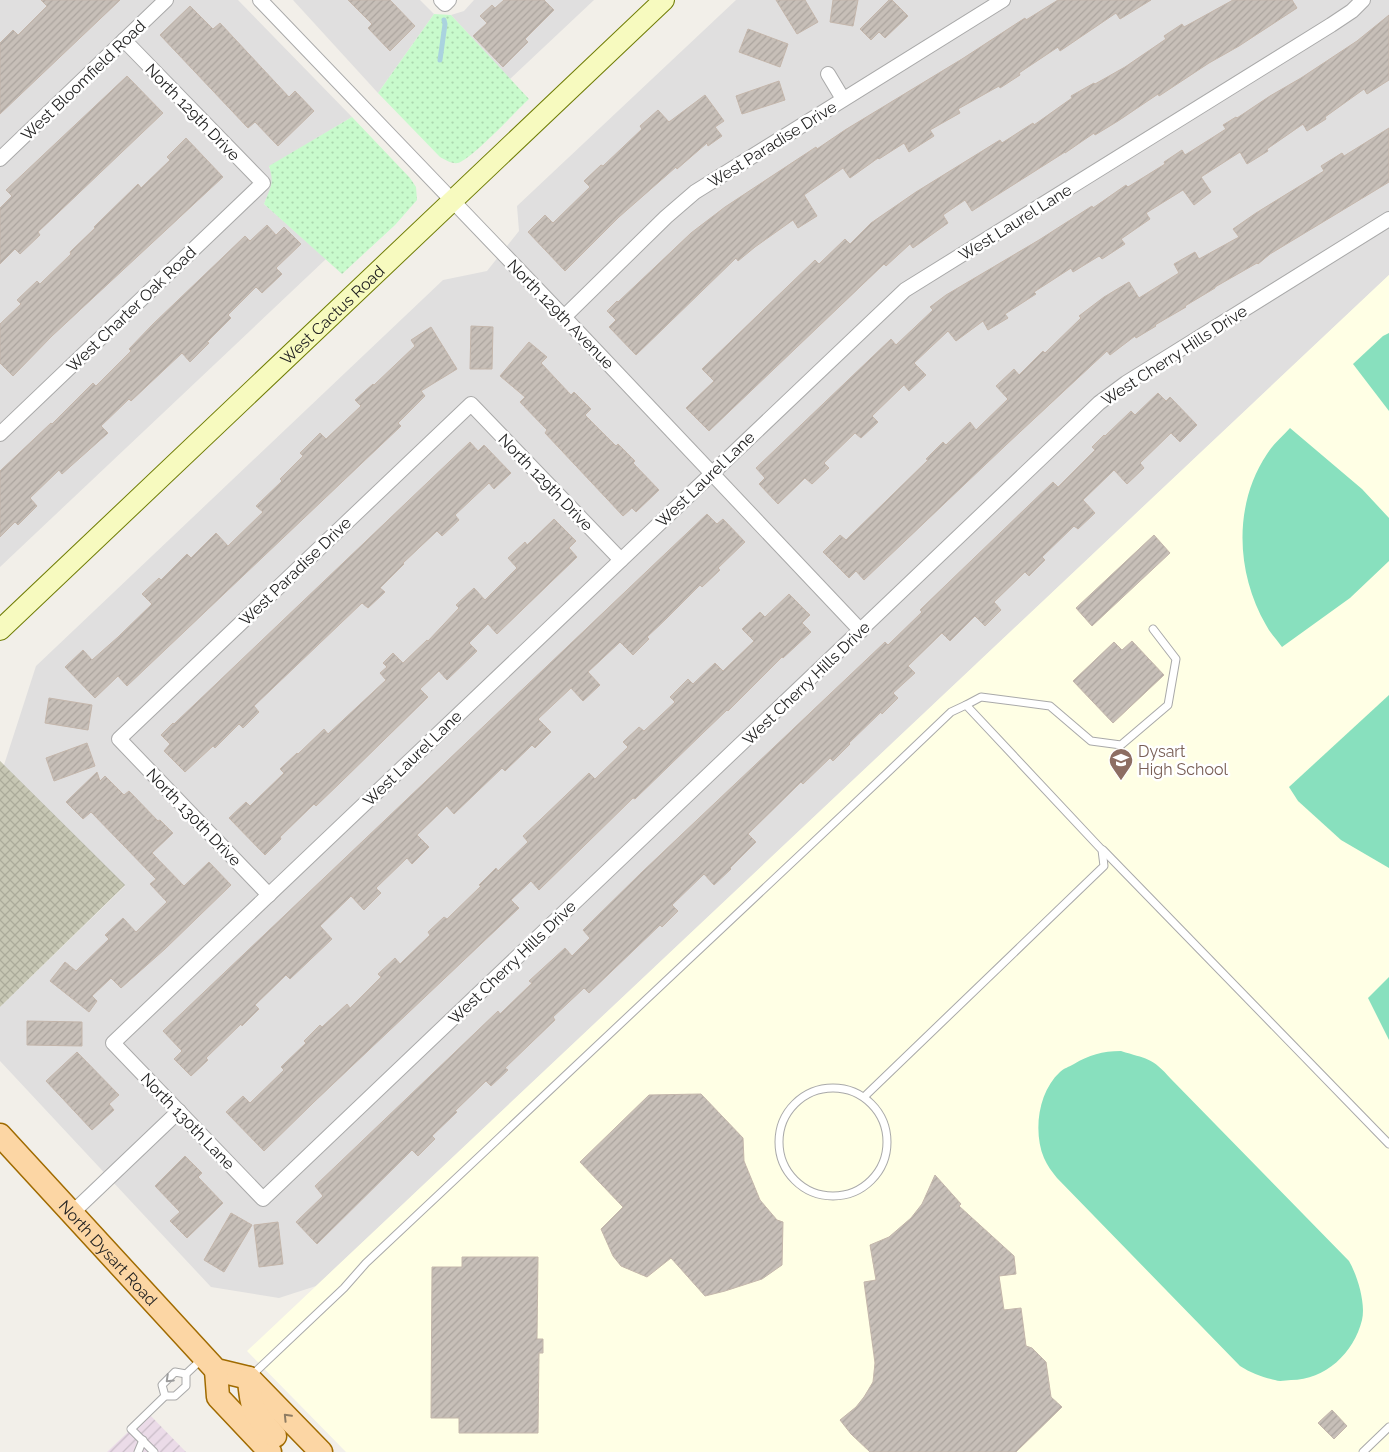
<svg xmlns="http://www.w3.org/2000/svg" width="1389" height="1452" font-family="Raleway,sans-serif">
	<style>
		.residential { fill: #e0dfdf }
		.industrial { fill: url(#industrial-furrows) }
		.education { fill: #ffffe5 }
		.construction { fill: url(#construction-cross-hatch) }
		.park { fill: url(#park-dots) }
		.pitch { fill: #88e0be }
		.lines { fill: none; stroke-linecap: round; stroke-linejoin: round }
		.stream { stroke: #aad3df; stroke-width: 5 }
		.building { fill: url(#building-hatch); stroke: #c4b6ab }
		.lane-casing { stroke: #a9a9a9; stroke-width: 9 }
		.street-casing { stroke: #a9a9a9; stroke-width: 16 }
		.secondary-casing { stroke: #707d05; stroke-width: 22 }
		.primary-casing { stroke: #a06b00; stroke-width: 25 }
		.lane { stroke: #fff; stroke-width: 7 }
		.street { stroke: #fff; stroke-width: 14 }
		.secondary { stroke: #f7fabf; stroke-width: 20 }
		.primary { stroke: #fcd6a4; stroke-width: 22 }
		.oneway { stroke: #9c9c9c }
		.oneway2 { stroke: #8f7c63 }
		.labels { text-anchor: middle; stroke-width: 5; stroke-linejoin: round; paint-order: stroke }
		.street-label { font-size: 16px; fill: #222; stroke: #fff }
		.education-label { font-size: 16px; fill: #785e54; stroke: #fff; text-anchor: start }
	</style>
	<defs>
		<pattern id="industrial-furrows" width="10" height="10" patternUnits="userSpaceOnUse" patternTransform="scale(1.25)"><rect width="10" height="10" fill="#ebdbe8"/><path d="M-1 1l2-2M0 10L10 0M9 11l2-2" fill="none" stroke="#c9bcc7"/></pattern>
		<pattern id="construction-cross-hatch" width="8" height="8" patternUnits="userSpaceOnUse" patternTransform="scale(1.25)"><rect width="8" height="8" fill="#c7c7b4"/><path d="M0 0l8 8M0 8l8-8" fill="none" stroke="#abab9a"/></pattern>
		<pattern id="park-dots" width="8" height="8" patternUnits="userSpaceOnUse" patternTransform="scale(1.25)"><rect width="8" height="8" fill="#c8facc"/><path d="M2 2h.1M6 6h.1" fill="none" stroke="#acd6af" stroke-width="1.8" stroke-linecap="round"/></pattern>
		<pattern id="building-hatch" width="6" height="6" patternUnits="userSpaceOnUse" patternTransform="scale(1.25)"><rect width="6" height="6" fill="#c7bfb8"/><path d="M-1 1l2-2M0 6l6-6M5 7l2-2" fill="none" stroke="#aba49e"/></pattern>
	</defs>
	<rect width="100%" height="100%" fill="#f2efe9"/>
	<g class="residential">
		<polygon points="0,0 238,0 352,117 269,167 273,176 272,186 264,204 326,259 0,567"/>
		<polygon points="293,0 420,0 434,14 378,93"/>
		<polygon points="474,0 594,0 510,79 451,15 464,11"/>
		<polygon points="736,0 1389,0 1389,275 316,1286 279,1298 211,1287 0,1061 0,1007 125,886 4,765 36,666 443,280 487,271 519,231 517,206"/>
	</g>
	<polygon class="industrial" points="148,1413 186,1452 107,1452"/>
	<polygon class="education" points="1389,275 1389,1452 346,1452 247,1351"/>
	<polygon class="construction" points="0,761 125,885 0,1007"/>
	<g class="park">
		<path d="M434,14L451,15L529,99C515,112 473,158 458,163C452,164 445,160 440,157L378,93Z"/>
		<path d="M352,117L410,178L416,187L417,200L395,225L342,274L264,204C270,188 275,184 269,166Z"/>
	</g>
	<g class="pitch">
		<polygon points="1389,333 1389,411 1353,364 1383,336"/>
		<path d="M1290,428L1362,489L1389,518V561L1350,598L1282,647C1277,640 1270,633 1266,625C1236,573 1233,505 1267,454C1273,444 1282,437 1290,428Z"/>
		<polygon points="1389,695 1389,868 1341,840 1298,801 1289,787"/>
		<polygon points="1389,977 1389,1040 1368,998"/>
		<path d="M1121,1051C1146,1059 1152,1057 1171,1079L1349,1261C1357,1275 1366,1303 1362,1320C1354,1353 1325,1380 1291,1380C1286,1380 1280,1382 1275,1380C1262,1377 1251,1373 1240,1366L1057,1178C1052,1172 1047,1165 1044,1158C1033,1132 1038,1092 1060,1072C1064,1068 1069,1067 1074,1064C1089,1055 1102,1051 1121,1051Z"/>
	</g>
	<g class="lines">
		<polyline class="stream" points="440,60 445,24 444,20"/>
	</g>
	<g class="building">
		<polygon points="41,0 120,0 0,114 0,43 13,30 18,35 47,6"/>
		<polygon points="348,0 390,0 415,26 390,51 368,28 372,24"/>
		<polygon points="504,0 544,0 554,10 525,39 528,42 503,67 473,36 487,23 480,16 492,5 495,8"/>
		<polygon points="776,0 805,0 818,22 797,34"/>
		<polygon points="833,0 858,0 853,26 830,22"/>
		<polygon points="889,0 892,0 908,16 885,38 879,32 871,40 860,29"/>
		<polygon points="1058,0 1151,0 1120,19 1116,13 1060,51 1058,47 1019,73 1020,75 1000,88 999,86 958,109 960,113 930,130 934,136 909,152 904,143 879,159 878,158 850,178 843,168 804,195 817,216 798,228 793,220 755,247 738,261 736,258 636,355 609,327 616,320 607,311 617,301 618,302 691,233 725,207 816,147 817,149 845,130 962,59 1025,18 1026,20"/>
		<polygon points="1233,0 1292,0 1297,8 1239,46 1209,63 1159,96 1158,94 1118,121 1095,135 1094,133 1065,153 1065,152 972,211 965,200 943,215 948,223 913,248 910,244 886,266 884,264 709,431 686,408 714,381 702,369 815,260 819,264 845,239 850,244 871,223 916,192 1000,140 1002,143 1033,123 1034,125 1072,98 1071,96 1094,83 1095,84 1125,67 1166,39 1164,36 1182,24 1184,27"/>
		<polygon points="190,6 213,29 220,23 289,97 295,91 314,111 278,146 255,122 248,128 160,35"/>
		<polygon points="1389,15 1389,80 1367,94 1364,89 1325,117 1326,119 1307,131 1303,124 1267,149 1268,151 1247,164 1240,152 1201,177 1211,192 1194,205 1183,190 1146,213 1150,219 1121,239 1125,244 1102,259 1099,256 1073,272 1071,268 1034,292 1036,294 1005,314 1008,318 988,330 983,321 956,341 948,331 914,363 926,375 909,391 904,385 872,416 878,422 861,438 855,433 824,463 829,468 812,484 805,478 778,504 759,484 765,478 756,468 891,339 896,345 933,310 930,307 946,295 1039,240 1092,206 1093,208 1126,185 1128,187 1165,164 1164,162 1182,150 1185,155 1226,129 1223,125 1236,117 1237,118 1270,96 1301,78 1357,41"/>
		<polygon points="748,29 788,44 780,67 739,52"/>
		<polygon points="127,76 163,113 38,232 40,235 20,254 15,249 0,264 0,208 12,196 6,190"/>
		<polygon points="779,81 785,100 742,114 736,96"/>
		<polygon points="705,95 724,121 715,127 722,136 708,146 707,143 677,169 676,167 619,217 565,271 528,232 545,215 553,223 590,187 584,181 601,165 603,166 642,129 640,126 658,110 669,122"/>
		<polygon points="1389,128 1389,182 1270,254 1258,264 1257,263 1215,287 1215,288 1185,306 1186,307 1155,325 1156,326 1136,338 1135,336 1110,355 1107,351 1006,445 864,580 856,571 849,578 823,552 840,535 846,540 928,460 926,459 943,442 946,445 970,422 976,430 1008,399 996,386 1014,369 1019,375 1043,351 1045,353 1081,318 1079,316 1104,297 1129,282 1139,298 1179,273 1174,264 1195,252 1199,259 1239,237 1233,229 1256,213 1324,171 1321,166 1342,153 1344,156"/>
		<polygon points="186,138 223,177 52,336 13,376 0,363 0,324 21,304 17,300 37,281 40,284 71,254 70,252 95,228 94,227 138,184 141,188 170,160 167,157"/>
		<polygon points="267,225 276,235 284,227 301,244 276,268 282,274 262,293 256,287 228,315 231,318 207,342 209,343 190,362 182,353 131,401 129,399 101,426 108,433 62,474 59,470 30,498 37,506 18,525 15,522 0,537 0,471 51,423 52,424 93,383 96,386 131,351 129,349 153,324 245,236 250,241"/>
		<polygon points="471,326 493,327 492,369 470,369"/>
		<polygon points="431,327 457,369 421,391 425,396 398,423 401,426 127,686 118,676 95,698 65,667 83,650 92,660 118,637 152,604 142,594 159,578 161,580 187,554 191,558 216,533 228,546 263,512 256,506 282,481 280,479 303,456 300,453 320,433 326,439 361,406 355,400 373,384 374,385 415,346 411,340"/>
		<polygon points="529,342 547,357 541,363 571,395 574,392 591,409 585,415 616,446 618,444 635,461 633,463 659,490 636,512 632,508 623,516 545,433 547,430 520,402 525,397 500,376"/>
		<polygon points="1158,393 1166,401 1170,397 1197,425 1180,442 1171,433 1140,463 1144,468 1127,484 1114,470 1083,500 1095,513 1078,529 1074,526 1042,557 1045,560 1029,576 1025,572 994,602 1001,610 985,626 975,616 950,641 942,633 908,666 915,673 893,693 898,698 882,714 881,712 849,743 850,744 833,761 830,758 803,784 801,782 748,834 756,842 730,868 731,869 714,885 704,874 672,905 678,911 662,927 660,925 589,993 584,988 553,1017 555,1020 505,1068 508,1070 491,1086 486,1081 455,1111 457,1112 432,1136 435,1139 418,1156 412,1150 317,1244 296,1222 323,1196 315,1186 498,1011 500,1014 532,983 529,981 565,948 572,956 590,938 583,930 641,873 885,642 888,645 922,612 920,610 1053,482 1058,487 1095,450 1092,447 1104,435 1105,436 1131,411 1135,415"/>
		<polygon points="470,442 478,451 484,445 511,473 494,489 489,483 455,515 459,520 442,536 437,531 403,563 404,564 380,588 385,592 368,608 362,603 254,706 259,712 243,728 239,724 215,748 213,746 185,772 164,751 170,744 161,735 173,723 174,724"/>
		<polygon points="707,514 717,524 723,519 745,542 718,568 720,570 702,587 700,585 665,620 647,637 649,639 633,655 620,642 588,672 600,685 583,701 571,688 538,719 551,732 535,748 532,745 505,771 502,768 454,814 447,806 417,835 429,847 412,864 407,858 376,888 381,893 364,910 351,896 320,926 332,939 290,979 286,975 255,1005 259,1009 242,1026 241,1024 206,1058 208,1060 191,1076 174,1059 182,1051 163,1031"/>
		<polygon points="554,519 576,541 569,548 577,557 497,634 488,624 469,643 477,651 447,680 439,671 420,689 428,697 341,782 316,806 314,804 280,837 281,839 265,855 229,818 246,802 250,806 284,773 280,769 297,753 298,754 324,729 328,734 386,680 380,673 387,667 383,663 393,653 403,663 427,640 428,641 459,608 456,605 474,588 485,600 517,568 508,558 525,542 527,545"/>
		<polygon points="1154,535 1170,553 1092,626 1076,608"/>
		<polygon points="789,594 810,615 802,623 811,632 783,658 782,657 728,711 727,710 704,732 635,799 633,798 539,890 531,881 511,900 519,908 314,1102 264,1151 226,1112 243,1096 250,1103 284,1070 281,1067 306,1043 304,1041 320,1025 322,1027 347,1004 350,1008 381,977 378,974 395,958 400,964 430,935 428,932 444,917 447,919 481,886 479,885 496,868 498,871 528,842 523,836 540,820 589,773 595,779 628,747 623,742 639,727 644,731 675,702 670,697 688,679 693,684 715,663 723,671 754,641 742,629 760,612 765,617"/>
		<polygon points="1132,641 1164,675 1113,723 1073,681 1114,642 1122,650"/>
		<polygon points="49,698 92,705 88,730 45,723"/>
		<polygon points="87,743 95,766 54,781 46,758"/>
		<polygon points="97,772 100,781 105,776 124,795 129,791 158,821 160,820 173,833 152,853 184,886 209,862 231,885 165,949 121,988 111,978 92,996 97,1001 89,1012 50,981 65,962 76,971 109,939 105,935 123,918 136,932 167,902 150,884 156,879 91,812 83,819 66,802"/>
		<polygon points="27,1021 82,1022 82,1046 27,1045"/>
		<polygon points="77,1052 119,1095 109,1104 114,1110 92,1130 46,1081"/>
		<polygon points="701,1094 743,1138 744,1161 760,1200 777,1220 783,1222 782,1265 762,1279 725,1291 705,1296 671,1258 647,1277 621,1266 613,1256 601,1229 623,1207 580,1162 649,1095"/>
		<polygon points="185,1156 202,1173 198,1177 223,1203 187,1238 170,1221 180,1212 155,1186"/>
		<polygon points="935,1175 961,1204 959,1206 1014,1256 1016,1274 999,1276 1004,1310 1021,1308 1026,1346 1032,1348 1046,1362 1051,1397 1062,1407 1016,1452 870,1452 851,1434 840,1420 856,1407 864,1397 873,1382 875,1363 864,1282 876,1280 870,1245 889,1237 911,1218 922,1204"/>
		<polygon points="231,1213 252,1225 224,1272 204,1260"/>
		<polygon points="278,1222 283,1264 259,1267 254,1225"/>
		<polygon points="462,1257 538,1257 537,1339 543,1339 543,1353 539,1353 538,1433 459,1433 459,1418 431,1418 432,1267 462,1267"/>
		<polygon points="1332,1410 1347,1426 1334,1439 1318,1423"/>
	</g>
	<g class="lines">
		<g class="lane-casing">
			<g id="lane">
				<polyline points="966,705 981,697 1050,706 1091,741 1121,745 1168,705 1176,659 1153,629"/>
				<polyline points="1103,850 1389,1144"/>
				<circle cx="833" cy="1142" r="54"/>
				<polyline points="251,1376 344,1288 366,1263 886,774 951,712 966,705 1102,850 1104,866 864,1097"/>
				<polyline points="165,1396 162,1385 175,1372 186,1374"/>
				<polyline points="138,1452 143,1440"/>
				<polyline points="154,1452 131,1429 165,1396 175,1396 186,1386 186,1374 202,1359"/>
				<polyline points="1363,1452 1389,1427"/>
			</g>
		</g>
		<g class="street-casing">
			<g id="street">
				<polyline points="260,0 564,317 861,631"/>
				<polyline points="441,0 445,4 449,0"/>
				<polyline points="1363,0 1352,11 1331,25 905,290 113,1043 263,1199 1099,403 1126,383 1389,219"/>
				<polyline points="828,74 843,99"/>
				<polyline points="0,159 166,0"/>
				<polyline points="564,317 666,217 695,192 1003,0"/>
				<polyline points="0,434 263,183 124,40"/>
				<polyline points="269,895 119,739 471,404 621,560"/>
				<polyline points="72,1213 179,1111"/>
			</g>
		</g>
		<g class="secondary-casing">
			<g id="secondary">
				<path id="s1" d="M0,630L664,0"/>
			</g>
		</g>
		<g class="primary-casing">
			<g id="primary">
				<path id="s2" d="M0,1135L216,1370L249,1378L321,1452"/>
				<polyline points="216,1370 218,1397 270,1452"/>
				<path d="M249,1378C251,1411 254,1413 275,1436"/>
			</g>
		</g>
		<use href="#lane" class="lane"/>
		<use href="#street" class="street"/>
		<use href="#secondary" class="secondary"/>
		<use href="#primary" class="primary"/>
	</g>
	<defs><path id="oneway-chevron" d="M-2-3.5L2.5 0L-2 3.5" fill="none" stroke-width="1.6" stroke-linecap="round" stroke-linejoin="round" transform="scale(1.25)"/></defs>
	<use class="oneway" href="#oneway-chevron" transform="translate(169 1379) rotate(136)"/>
	<use class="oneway2" href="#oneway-chevron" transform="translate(287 1417) rotate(-134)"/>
	<defs>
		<g id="school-pin" transform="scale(1.25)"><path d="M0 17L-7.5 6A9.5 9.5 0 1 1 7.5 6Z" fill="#8d6e63" stroke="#fff"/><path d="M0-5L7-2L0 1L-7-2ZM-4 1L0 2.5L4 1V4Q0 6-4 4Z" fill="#fff"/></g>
	</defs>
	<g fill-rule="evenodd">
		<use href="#school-pin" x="1121" y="760"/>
	</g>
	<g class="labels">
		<g class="street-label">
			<text transform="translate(83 80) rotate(-44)" y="6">West Bloomfield Road</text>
			<text transform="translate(193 112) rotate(46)" y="6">North 129th Drive</text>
			<text transform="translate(772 144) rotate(-32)" y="6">West Paradise Drive</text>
			<text transform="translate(1015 222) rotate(-32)" y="6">West Laurel Lane</text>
			<text transform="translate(131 309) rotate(-44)" y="6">West Charter Oak Road</text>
			<text transform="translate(561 314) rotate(46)" y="6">North 129th Avenue</text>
			<text dy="6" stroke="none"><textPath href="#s1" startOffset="458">West Cactus Road</textPath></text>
			<text transform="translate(1174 355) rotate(-33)" y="6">West Cherry Hills Drive</text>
			<text transform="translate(705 479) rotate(-44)" y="6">West Laurel Lane</text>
			<text transform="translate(546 482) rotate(46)" y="6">North 129th Drive</text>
			<text transform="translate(295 571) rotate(-44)" y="6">West Paradise Drive</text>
			<text transform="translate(806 683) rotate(-44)" y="6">West Cherry Hills Drive</text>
			<text transform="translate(412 758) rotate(-44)" y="6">West Laurel Lane</text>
			<text transform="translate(194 817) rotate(46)" y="6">North 130th Drive</text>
			<text transform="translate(512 962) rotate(-44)" y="6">West Cherry Hills Drive</text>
			<text transform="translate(188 1121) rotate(46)" y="6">North 130th Lane</text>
			<text dy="6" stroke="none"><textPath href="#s2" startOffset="160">North Dysart Road</textPath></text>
		</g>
		<g class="education-label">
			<text x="1138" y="757">Dysart<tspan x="1138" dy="18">High School</tspan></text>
		</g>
	</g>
</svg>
